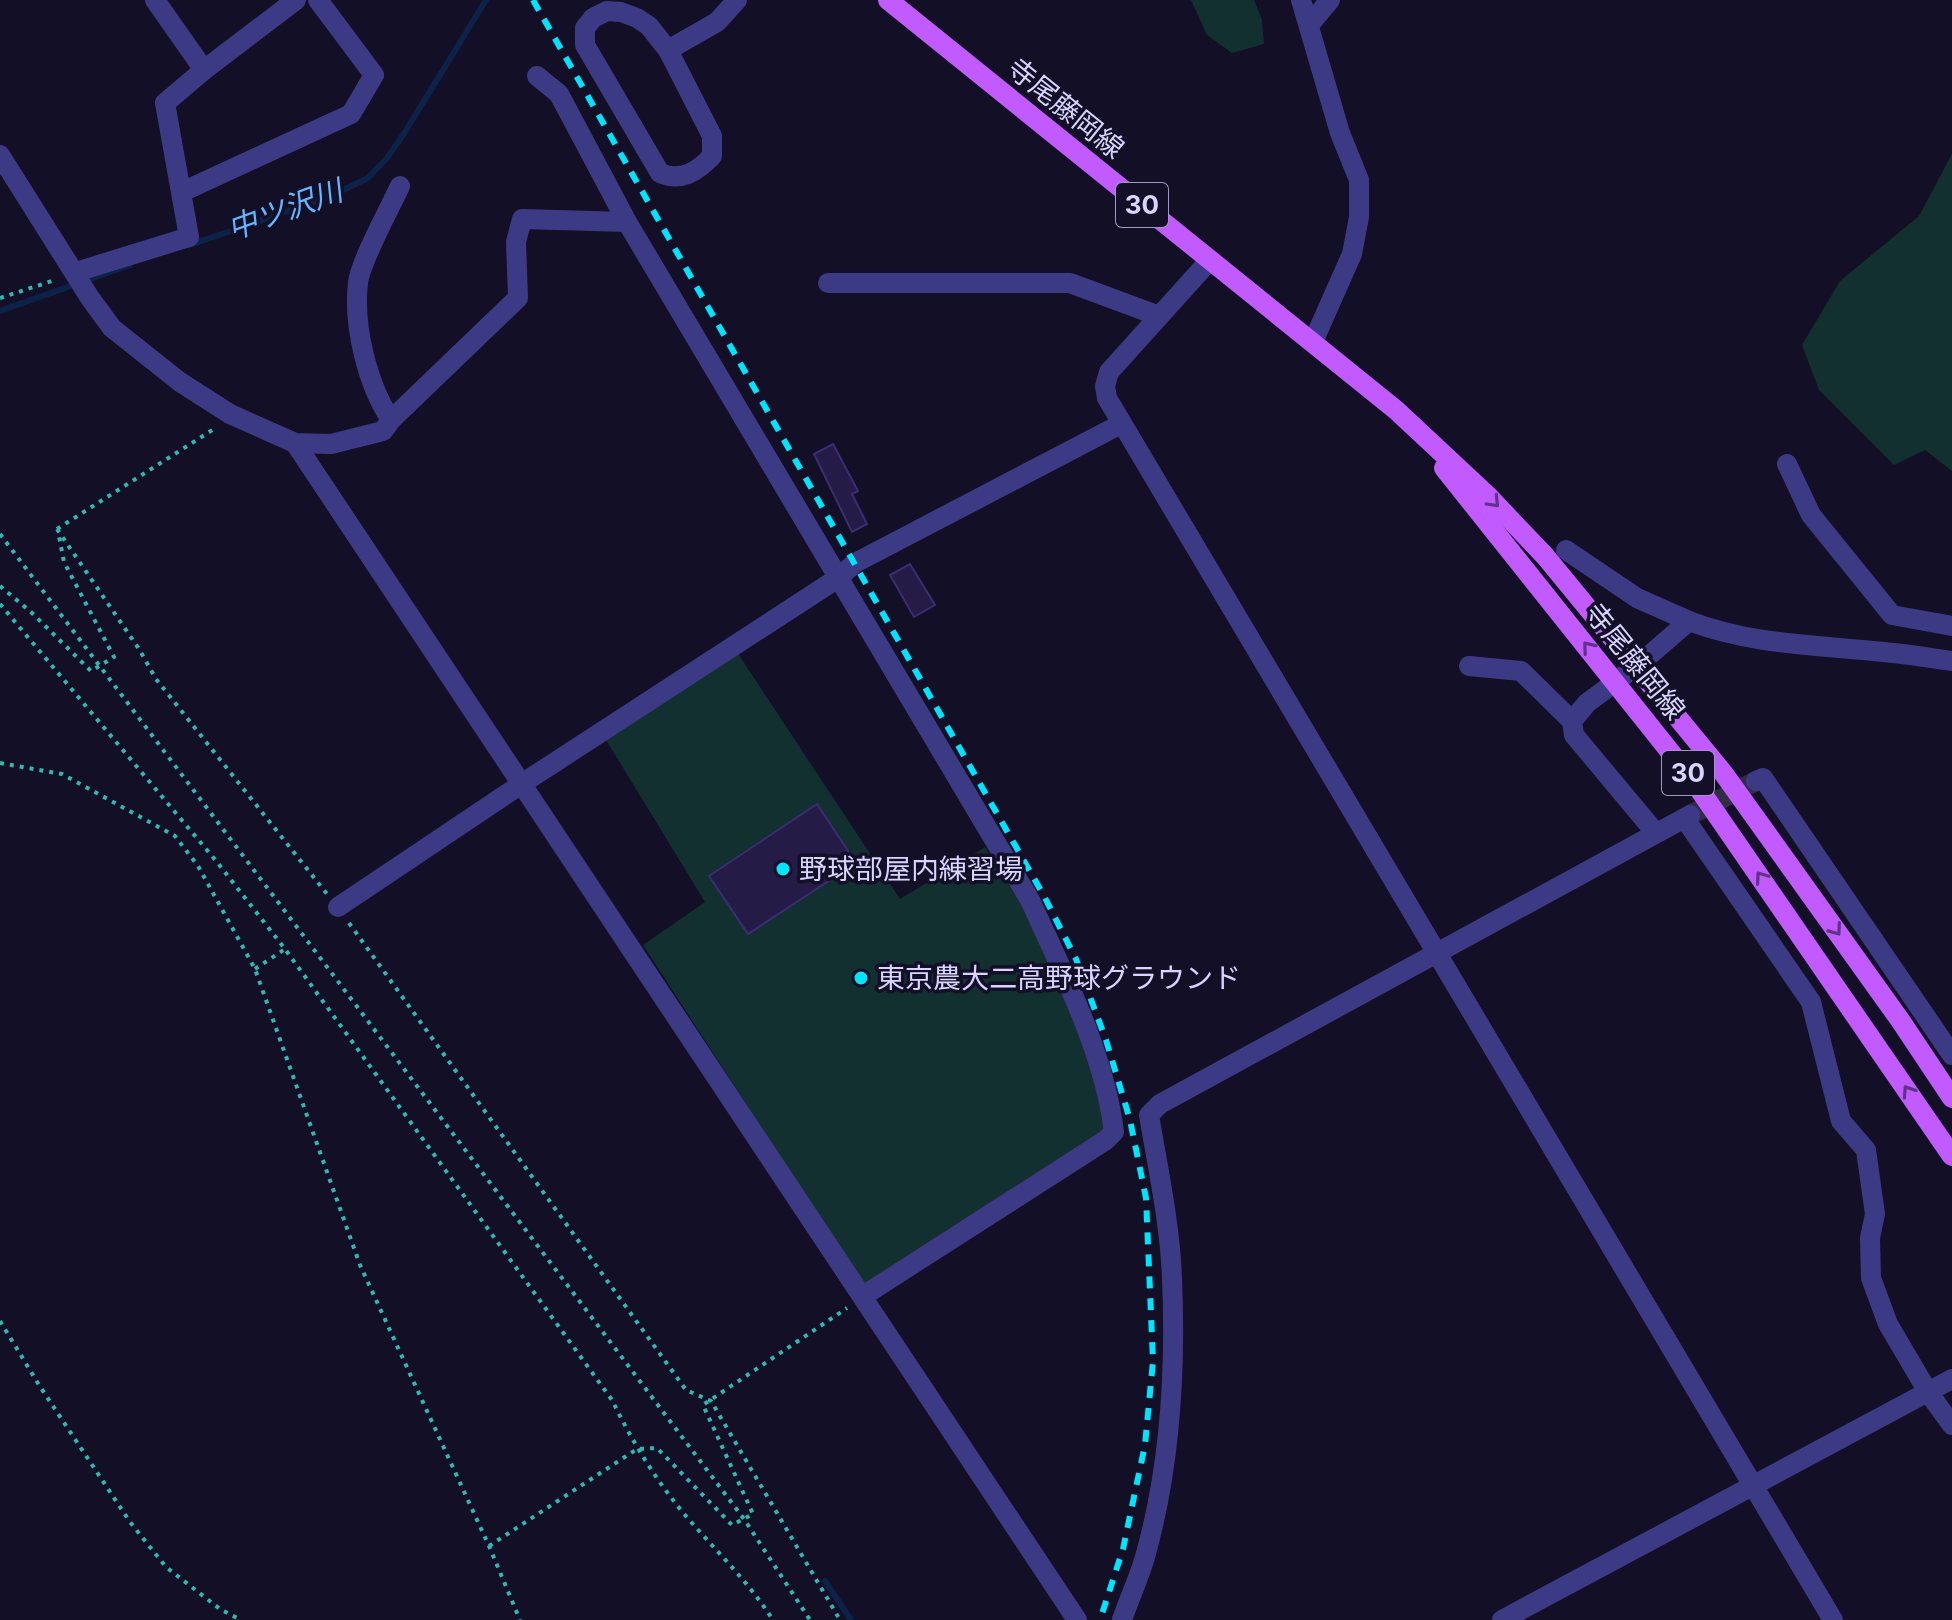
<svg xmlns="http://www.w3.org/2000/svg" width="1952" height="1620" font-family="Inter,'Noto Sans JP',sans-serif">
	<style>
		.green { fill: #12302f }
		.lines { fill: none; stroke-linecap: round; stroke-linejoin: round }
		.stream { stroke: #0c2248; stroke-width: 6 }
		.building { fill: #241b47; stroke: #3b2d73; stroke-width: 2 }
		.minor-tunnel { stroke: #312d47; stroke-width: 20; stroke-dasharray: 20 10; stroke-linecap: butt }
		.path { stroke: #2fb8b0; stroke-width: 4; stroke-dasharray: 4 6; stroke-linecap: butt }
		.minor { stroke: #3d3a85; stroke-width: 20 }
		.major { stroke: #c25bff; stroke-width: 20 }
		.rail { stroke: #00e5ff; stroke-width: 6; stroke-dasharray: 12 10; stroke-linecap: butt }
		.oneway { stroke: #623188 }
		.poi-dot { fill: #00e5ff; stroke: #130f26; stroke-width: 3 }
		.labels { text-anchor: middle; stroke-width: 7; stroke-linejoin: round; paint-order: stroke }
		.shield { fill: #130f26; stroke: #9e99be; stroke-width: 2 }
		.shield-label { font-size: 26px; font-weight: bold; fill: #d9d4ff }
		.street-label { font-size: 28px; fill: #d9d4ff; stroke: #130f26 }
		.poi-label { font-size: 28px; fill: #d9d4ff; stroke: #130f26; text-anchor: start }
		.water-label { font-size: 30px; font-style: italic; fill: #62b6ff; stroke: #130f26 }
	</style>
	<rect width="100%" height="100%" fill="#130f26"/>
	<g class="green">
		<polygon points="1191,0 1254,0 1262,20 1264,44 1232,53 1207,35"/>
		<polygon points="1952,154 1952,471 1925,450 1894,465 1819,390 1802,345 1840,281 1919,216"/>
		<polygon points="737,652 900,899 985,847 1032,920 1073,1012 1105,1119 1104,1129 1097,1137 864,1285 643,945 705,902 606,740"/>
	</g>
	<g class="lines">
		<g class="stream">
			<polyline points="190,245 331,196 368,178 387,158 405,132 486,0"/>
			<polyline points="0,311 130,265"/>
			<polyline points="825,1581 851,1620"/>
		</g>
	</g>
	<g class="building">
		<polygon points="833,444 858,491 852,494 867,524 852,532 814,454"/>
		<polygon points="910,564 935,605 914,617 890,575"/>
		<polygon points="817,804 856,863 748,934 709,876"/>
	</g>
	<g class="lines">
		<polyline class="minor-tunnel" points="1690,815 1756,781"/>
		<g class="path">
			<polyline points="0,298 55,280"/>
			<polyline points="57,529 139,649 156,679 327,894"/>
			<polyline points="57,529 217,427"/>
			<polyline points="0,534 744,1519 810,1620"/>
			<polyline points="0,586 31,612 91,671 114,657 64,562 58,531"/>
			<path d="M0,604L217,862L285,949L612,1400C632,1441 655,1479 685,1515C715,1550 748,1581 773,1620"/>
			<polyline points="0,763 62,774 175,836 198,866 255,969 360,1265 489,1546 520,1620"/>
			<polyline points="349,923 686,1390 711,1401 840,1620"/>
			<polyline points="255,969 285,949"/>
			<polyline points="0,1321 39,1385 130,1522 166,1567 220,1609 241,1620"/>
			<polyline points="489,1546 637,1449 657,1448 732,1525 753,1514 703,1405 847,1308"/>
		</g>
		<g class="minor">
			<polyline points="155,0 204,70"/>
			<polyline points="1301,0 1340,133 1359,180 1359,217 1352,254 1313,342"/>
			<path d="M607,11L621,12L637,18L649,26L668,50L712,136V156C697,172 681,182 660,173L585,45V28L593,18Z"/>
			<polyline points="1309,25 1330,0"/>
			<polyline points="668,50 717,22 737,0"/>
			<path d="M537,76L559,94L627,222L1030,900C1063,973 1104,1051 1114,1132L1106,1140L863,1296"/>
			<polyline points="0,155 90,298 112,328 180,382 230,414 295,443 331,444 383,431 391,420 518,298 516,242 522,219 627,222"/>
			<polyline points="182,192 351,114 374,75 318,0"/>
			<polyline points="1210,260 1109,372 1105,386 1107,398 1833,1620"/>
			<polyline points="76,272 189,237 165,103 204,70 296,0"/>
			<polyline points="828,283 1070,283 1159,316"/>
			<path d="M391,420C367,384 353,325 358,283C360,262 390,208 400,186"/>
			<polyline points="295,443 1077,1620"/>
			<polyline points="1787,464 1811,515 1892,615 1952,626"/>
			<polyline points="1566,550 1637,598 1689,621"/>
			<polyline points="1469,666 1521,671 1572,721"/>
			<polyline points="1756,781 1763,778 1952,1055"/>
			<polyline points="1685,819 1811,1002 1841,1121 1866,1150 1875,1214 1870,1238 1871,1278 1888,1324 1928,1392 1952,1425"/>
			<path d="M1655,832L1574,735L1572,721L1587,703L1637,666L1689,621C1751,645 1819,645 1884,652C1907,654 1930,658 1952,661"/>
			<polyline points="338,907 523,783 838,578 855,563 1121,424"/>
			<path d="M1122,1620C1129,1599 1139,1578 1145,1557C1170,1468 1176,1371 1172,1278C1170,1224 1158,1169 1149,1115L1160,1104L1690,815"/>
			<polyline points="1502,1620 1952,1379"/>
		</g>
		<g class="major">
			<polyline points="888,0 1396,410 1487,495 1545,556 1724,774 1900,1020 1952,1098"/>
			<polyline points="1444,468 1695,783 1952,1156"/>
		</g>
		<polyline class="rail" points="533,0 1044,896 1076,959 1106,1040 1130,1120 1146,1198 1153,1361 1145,1445 1123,1549 1100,1620"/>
	</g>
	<defs><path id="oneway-chevron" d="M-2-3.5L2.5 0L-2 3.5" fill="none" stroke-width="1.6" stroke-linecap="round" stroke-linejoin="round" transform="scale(2)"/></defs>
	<g class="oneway">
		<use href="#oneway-chevron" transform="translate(1494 502) rotate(46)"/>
		<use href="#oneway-chevron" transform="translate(1588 647) rotate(-130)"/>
		<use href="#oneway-chevron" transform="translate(1761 877) rotate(-125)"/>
		<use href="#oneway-chevron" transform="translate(1836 930) rotate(54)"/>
		<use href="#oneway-chevron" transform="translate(1908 1091) rotate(-124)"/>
	</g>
	<g class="poi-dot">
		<circle cx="783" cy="869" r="8"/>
		<circle cx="861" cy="978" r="8"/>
	</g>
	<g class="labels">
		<g class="shield">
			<rect x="1116" y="183" width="52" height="44" rx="6"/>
			<rect x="1662" y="751" width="52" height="44" rx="6"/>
		</g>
		<g class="shield-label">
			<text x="1142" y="214">30</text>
			<text x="1688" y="782">30</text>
		</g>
		<g class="street-label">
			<text transform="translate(1066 108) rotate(39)" y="10">寺尾藤岡線</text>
			<text transform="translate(1635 661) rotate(51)" y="10">寺尾藤岡線</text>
		</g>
		<g class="poi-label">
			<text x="799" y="879">野球部屋内練習場</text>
			<text x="877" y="988">東京農大二高野球グラウンド</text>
		</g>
		<g class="water-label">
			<text transform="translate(285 210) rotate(-20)" y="10">中ツ沢川</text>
		</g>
	</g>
</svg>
